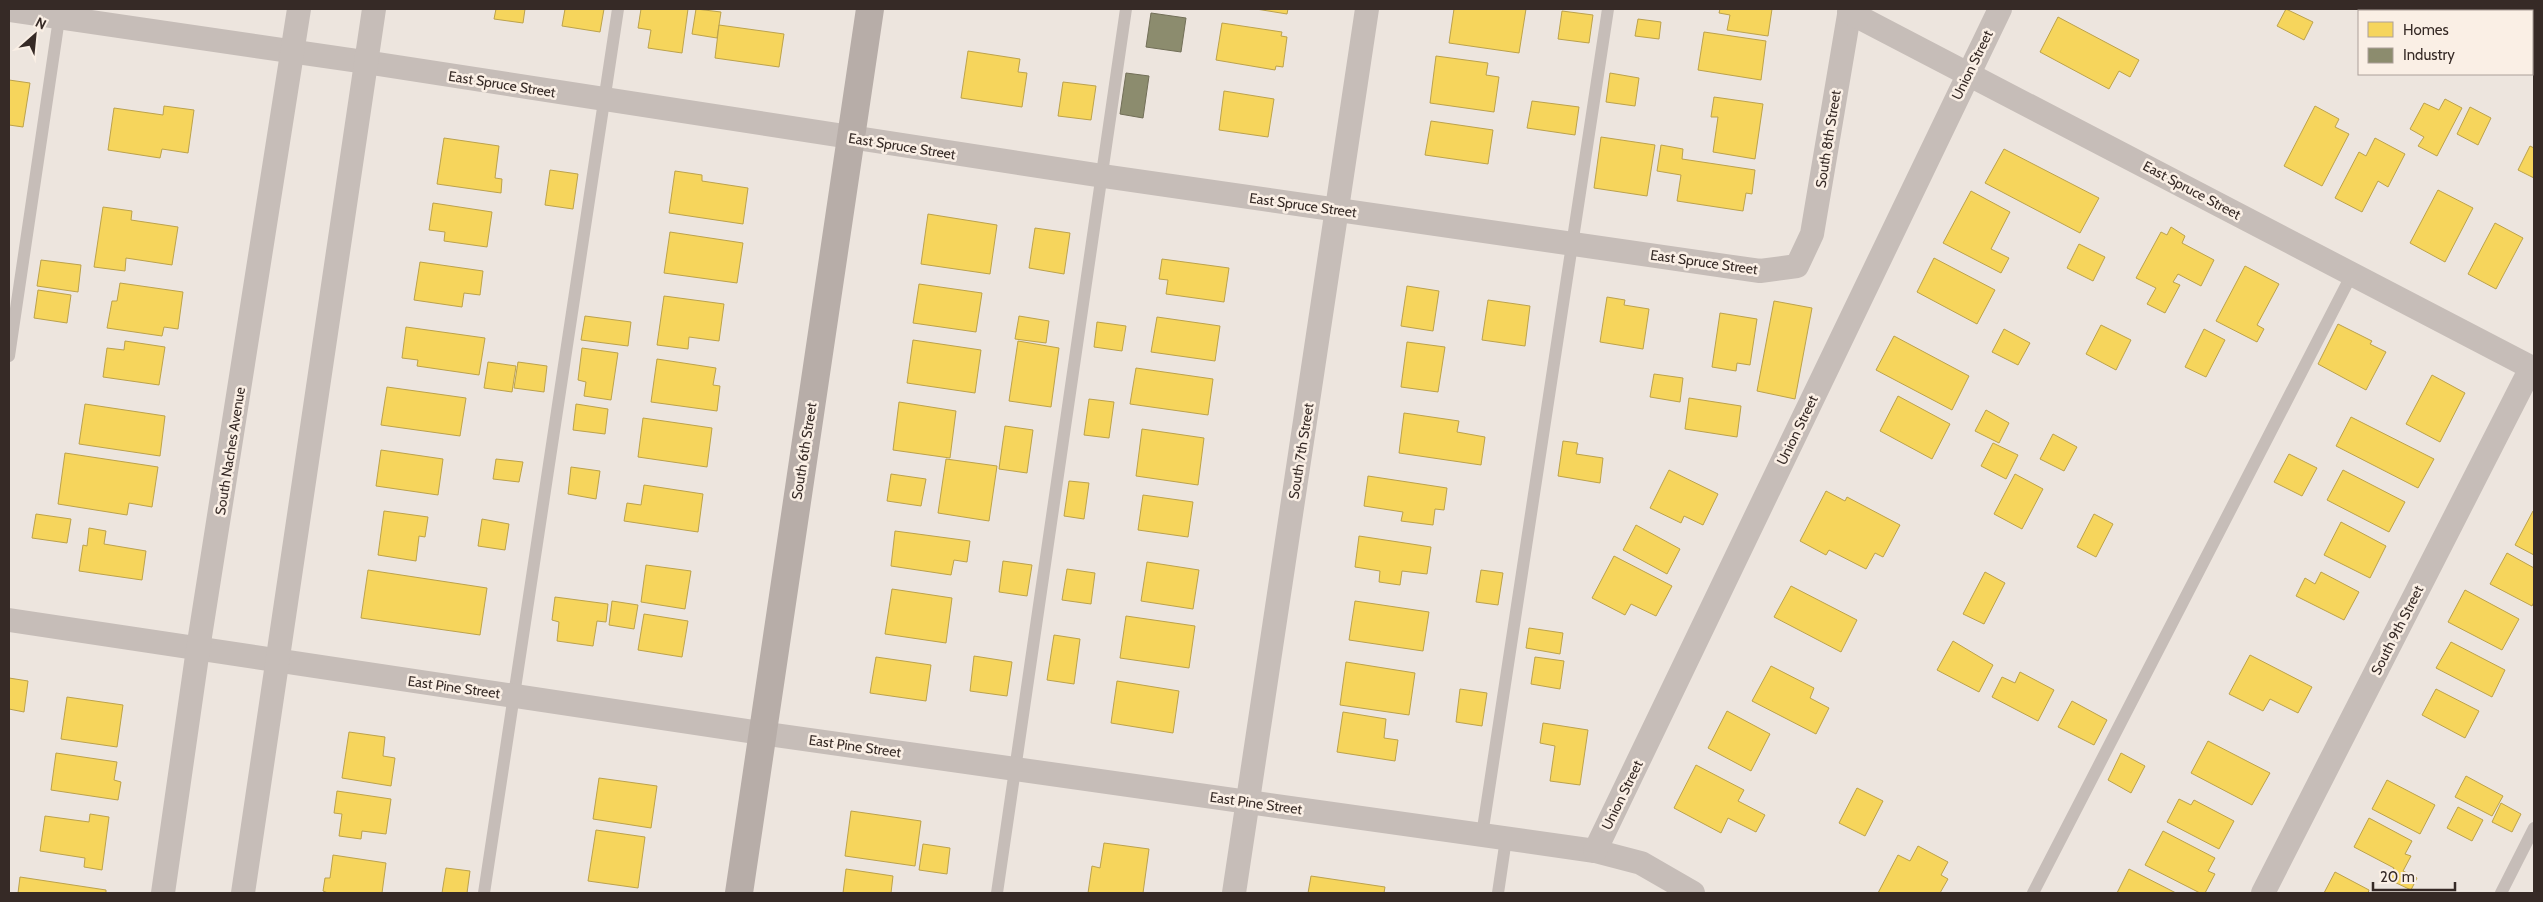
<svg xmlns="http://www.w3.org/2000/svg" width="2543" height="902" font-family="Cabin,sans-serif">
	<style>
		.homes { fill: #f6d55c; stroke: #bca24c }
		.industry { fill: #8c8c6e; stroke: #726f58 }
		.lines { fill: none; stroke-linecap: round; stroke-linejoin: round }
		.lane { stroke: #c6bdb8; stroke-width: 12 }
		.street { stroke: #c6bdb8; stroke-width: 24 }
		.secondary { stroke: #b7ada8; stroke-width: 28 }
		.labels { text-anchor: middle; stroke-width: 5; stroke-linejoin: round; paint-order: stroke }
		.street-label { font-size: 14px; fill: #362a26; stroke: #faefe5 }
	</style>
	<rect width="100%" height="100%" fill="#ede5de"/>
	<g class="homes">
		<polygon points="496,9 525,9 523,23 494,19"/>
		<polygon points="565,9 604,9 600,32 562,26"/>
		<polygon points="641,9 688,9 682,53 648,48 651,30 638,28"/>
		<polygon points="696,9 721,12 717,38 692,34"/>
		<polygon points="1256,9 1288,9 1287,14"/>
		<polygon points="1454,9 1526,9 1519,53 1449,43"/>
		<polygon points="1720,9 1772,9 1768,36 1727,30 1730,15 1719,13"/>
		<polygon points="2286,9 2313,22 2304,40 2277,26"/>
		<polygon points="1562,11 1593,15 1589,43 1558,39"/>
		<polygon points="2058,17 2139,60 2130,77 2119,71 2109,89 2040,52"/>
		<polygon points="1638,19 1661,22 1659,39 1635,36"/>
		<polygon points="1222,23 1282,32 1281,36 1287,37 1283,67 1276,66 1275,70 1216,60"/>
		<polygon points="719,25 784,34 779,67 715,58"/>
		<polygon points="1704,32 1766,41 1761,80 1698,70"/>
		<polygon points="968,51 1020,59 1018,72 1027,73 1022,107 961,98"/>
		<polygon points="1436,56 1488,63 1486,75 1499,77 1494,112 1430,103"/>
		<polygon points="1610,73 1639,78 1635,106 1606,102"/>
		<polygon points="9,80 30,83 23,127 9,125"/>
		<polygon points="1063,82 1096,86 1091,120 1058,116"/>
		<polygon points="1224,91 1274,99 1268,137 1219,130"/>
		<polygon points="1714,97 1763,104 1755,159 1713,152 1718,117 1711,117"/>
		<polygon points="2445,99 2462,108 2437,156 2418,146 2424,137 2410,129 2424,103 2439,110"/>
		<polygon points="1532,101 1579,107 1575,135 1527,128"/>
		<polygon points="164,106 194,110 188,153 162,149 160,158 108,150 114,108 163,115"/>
		<polygon points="2315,106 2339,119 2335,127 2349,134 2322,186 2284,166"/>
		<polygon points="2470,107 2491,118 2478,145 2457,134"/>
		<polygon points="1431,121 1493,130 1488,164 1425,155"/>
		<polygon points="1601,137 1655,145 1647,196 1594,188"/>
		<polygon points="444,138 499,146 495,178 502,179 501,193 437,184"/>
		<polygon points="2375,138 2405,154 2388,187 2378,181 2362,212 2335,198 2359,152 2366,156"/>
		<polygon points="1661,145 1683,149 1682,159 1755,170 1752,194 1746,193 1743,211 1677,201 1681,175 1657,171"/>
		<polygon points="2530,146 2534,148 2534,178 2518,170"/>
		<polygon points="2004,149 2099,198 2080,233 1985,183"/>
		<polygon points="550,170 578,174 573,209 545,205"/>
		<polygon points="675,171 702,175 702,181 748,188 743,224 669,213"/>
		<polygon points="2438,190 2473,208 2445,262 2410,243"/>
		<polygon points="1971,191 2010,212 1991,249 2009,258 2001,273 1943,243"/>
		<polygon points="433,203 492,212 487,247 444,241 445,232 429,230"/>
		<polygon points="103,207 132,211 131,220 178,227 172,265 126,258 125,271 94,267"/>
		<polygon points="928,214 997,225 990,274 921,264"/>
		<polygon points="2495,223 2523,238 2496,289 2468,274"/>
		<polygon points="2171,227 2185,236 2182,243 2214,260 2201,286 2178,274 2173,282 2180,285 2165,313 2147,304 2156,288 2136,278 2161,232 2167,235"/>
		<polygon points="1035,228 1070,233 1064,274 1029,268"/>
		<polygon points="670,232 743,243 737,283 664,273"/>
		<polygon points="2079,244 2105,257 2093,281 2067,268"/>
		<polygon points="1934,258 1995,290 1977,324 1917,292"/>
		<polygon points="1162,259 1229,268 1224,302 1166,294 1168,280 1159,279"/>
		<polygon points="41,260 81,265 78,292 37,286"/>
		<polygon points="420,262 483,271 480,295 464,293 462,307 414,300"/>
		<polygon points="2245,266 2279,284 2257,325 2264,329 2257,342 2216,321"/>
		<polygon points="120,283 183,292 178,329 164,327 162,336 107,328 112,301 117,301"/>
		<polygon points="919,284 982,293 976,332 913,323"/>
		<polygon points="1407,286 1439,291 1433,331 1401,326"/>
		<polygon points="38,290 71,295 67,323 34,318"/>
		<polygon points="664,296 724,304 719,341 689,337 688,349 657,345"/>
		<polygon points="1607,297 1625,300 1624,305 1649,309 1643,349 1600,342"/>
		<polygon points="1488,300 1530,306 1525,346 1482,340"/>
		<polygon points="1774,301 1812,308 1795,399 1757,391"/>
		<polygon points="1720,313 1757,319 1750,365 1737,363 1736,371 1712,367"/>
		<polygon points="585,316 631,322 628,346 581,340"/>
		<polygon points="1019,316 1049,321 1046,343 1015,339"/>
		<polygon points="1157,317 1220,326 1215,361 1151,352"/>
		<polygon points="1097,322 1126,326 1122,351 1094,347"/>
		<polygon points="2338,324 2372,341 2370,344 2386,352 2366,390 2318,364"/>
		<polygon points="2101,325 2131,340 2116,370 2086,354"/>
		<polygon points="406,327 485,338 479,375 417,366 418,360 402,358"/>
		<polygon points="2004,329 2030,343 2018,365 1992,352"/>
		<polygon points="2204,329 2225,340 2206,377 2185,367"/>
		<polygon points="1894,336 1969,376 1952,410 1876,370"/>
		<polygon points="913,340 981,350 975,393 907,383"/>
		<polygon points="125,341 165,347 159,385 103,377 107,348 124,350"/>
		<polygon points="1018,341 1059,348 1051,407 1009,401"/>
		<polygon points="1407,342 1445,347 1438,392 1401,387"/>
		<polygon points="582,348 618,353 611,400 584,396 586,382 578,380"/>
		<polygon points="657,359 716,368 713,385 720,386 717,411 651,402"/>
		<polygon points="488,362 516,366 512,392 484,388"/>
		<polygon points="518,362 547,366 544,392 514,388"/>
		<polygon points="1136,368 1213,379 1208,415 1130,404"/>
		<polygon points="1654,374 1683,378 1680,402 1650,397"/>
		<polygon points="2432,375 2465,393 2440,442 2406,424"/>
		<polygon points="387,387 466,398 460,436 381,425"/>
		<polygon points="1898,396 1950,424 1932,459 1880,431"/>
		<polygon points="1689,398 1741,406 1737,437 1685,429"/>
		<polygon points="1089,399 1114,402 1109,438 1084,435"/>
		<polygon points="899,402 956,411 950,458 893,450"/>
		<polygon points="85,404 165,416 160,456 79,444"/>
		<polygon points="576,404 608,409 605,434 573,430"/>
		<polygon points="1986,410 2009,423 1999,443 1975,431"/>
		<polygon points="1404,413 1459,421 1457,432 1485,437 1481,465 1399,453"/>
		<polygon points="2351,417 2434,459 2418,488 2336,446"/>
		<polygon points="643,418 712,428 707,467 638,457"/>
		<polygon points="1005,426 1033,430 1027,473 999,469"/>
		<polygon points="1142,429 1204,438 1198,485 1136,476"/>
		<polygon points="2053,434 2077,447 2064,471 2040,459"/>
		<polygon points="1563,441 1578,443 1576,454 1603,458 1600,483 1558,476"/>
		<polygon points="1993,443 2018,455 2006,479 1981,466"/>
		<polygon points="381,450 443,459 438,495 376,486"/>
		<polygon points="65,453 158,467 152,507 129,503 127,515 58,504"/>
		<polygon points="2289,454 2317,468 2302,496 2274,482"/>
		<polygon points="496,459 523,462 519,482 493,479"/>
		<polygon points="946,459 997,466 989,521 938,513"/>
		<polygon points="571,467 600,471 596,499 568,494"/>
		<polygon points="1669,470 1718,494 1703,525 1684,516 1681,523 1650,508"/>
		<polygon points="2343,470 2405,502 2389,532 2327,500"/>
		<polygon points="891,474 926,479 921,506 887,501"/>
		<polygon points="2015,474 2043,489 2022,529 1994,514"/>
		<polygon points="1368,476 1447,488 1444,510 1435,509 1433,525 1401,521 1403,512 1364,506"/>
		<polygon points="1069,481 1089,483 1084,519 1064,516"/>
		<polygon points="644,485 703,494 698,532 624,521 627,503 641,505"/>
		<polygon points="1826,491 1845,501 1847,497 1900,525 1883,557 1875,553 1866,569 1829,550 1826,555 1800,541"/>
		<polygon points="1143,495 1193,502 1188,537 1138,530"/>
		<polygon points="384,511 428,517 425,537 419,536 416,561 378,555"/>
		<polygon points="2533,511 2534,512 2534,555 2515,545"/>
		<polygon points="36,514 71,519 67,543 32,538"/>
		<polygon points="2094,514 2113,524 2096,557 2077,547"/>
		<polygon points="482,519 509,524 505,550 478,546"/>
		<polygon points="2341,522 2386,546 2370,578 2324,555"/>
		<polygon points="1636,525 1680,549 1667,574 1623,550"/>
		<polygon points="89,528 106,531 104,544 146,551 142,580 79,571 83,545 87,546"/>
		<polygon points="895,531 970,541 967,562 954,560 951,575 891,566"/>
		<polygon points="1359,536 1431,547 1427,574 1402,571 1400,585 1379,582 1380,571 1355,567"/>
		<polygon points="2507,553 2534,568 2534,602 2532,606 2490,584"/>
		<polygon points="1614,556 1672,586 1656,616 1631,604 1625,615 1592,598"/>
		<polygon points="1003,561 1032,565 1027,596 999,592"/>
		<polygon points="1147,562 1199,570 1193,609 1141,601"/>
		<polygon points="646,565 691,571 685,609 641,602"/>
		<polygon points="1067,569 1095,573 1091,604 1062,600"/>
		<polygon points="368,570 487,588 480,635 361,618"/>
		<polygon points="1481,570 1503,573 1498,605 1476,602"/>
		<polygon points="1985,572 2005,583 1984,624 1963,614"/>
		<polygon points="2321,572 2359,592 2344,620 2296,596 2305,578 2315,584"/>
		<polygon points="1791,586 1857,620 1841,652 1774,617"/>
		<polygon points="892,589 952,598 946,643 885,634"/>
		<polygon points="2465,590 2519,619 2502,650 2448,622"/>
		<polygon points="555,597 608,604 606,622 597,621 593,646 557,641 559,622 552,620"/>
		<polygon points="612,601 638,605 634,629 609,625"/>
		<polygon points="1355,601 1429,612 1423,651 1349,640"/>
		<polygon points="644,614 688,621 682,657 638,650"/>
		<polygon points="1126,616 1195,626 1189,668 1120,658"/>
		<polygon points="1529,628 1563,633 1560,654 1526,648"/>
		<polygon points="1054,635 1080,639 1074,684 1047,680"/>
		<polygon points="1953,641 1993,665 1979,692 1937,670"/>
		<polygon points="2451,642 2505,670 2492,697 2436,668"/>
		<polygon points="2250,655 2312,687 2298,713 2270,699 2263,711 2229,694"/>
		<polygon points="974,656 1012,662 1007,696 970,691"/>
		<polygon points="876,657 931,665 926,701 870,693"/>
		<polygon points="1535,657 1564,661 1560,689 1531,684"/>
		<polygon points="1346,662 1415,673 1409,715 1340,705"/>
		<polygon points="1771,666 1814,688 1810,698 1829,708 1816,734 1752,701"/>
		<polygon points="2020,672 2054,690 2038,721 1992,697 2002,677 2015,683"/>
		<polygon points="9,678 28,681 24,712 9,709"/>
		<polygon points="1117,681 1179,691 1173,733 1111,723"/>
		<polygon points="1460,689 1487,693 1482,726 1456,722"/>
		<polygon points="2436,689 2479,711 2465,738 2422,715"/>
		<polygon points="67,697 123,705 117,747 61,739"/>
		<polygon points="2072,701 2107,720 2094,745 2058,727"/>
		<polygon points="1727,711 1770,734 1751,771 1708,748"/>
		<polygon points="1343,712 1386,719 1384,738 1398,740 1395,761 1337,752"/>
		<polygon points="1543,723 1588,730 1580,785 1550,781 1555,746 1540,743"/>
		<polygon points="349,732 385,737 383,756 395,758 391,786 342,778"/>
		<polygon points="2208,741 2270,773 2252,805 2191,773"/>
		<polygon points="56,753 117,762 114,780 121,782 118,800 51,790"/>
		<polygon points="2121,753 2145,766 2131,793 2108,780"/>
		<polygon points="1696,765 1744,790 1738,801 1765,815 1756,832 1728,818 1721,833 1674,808"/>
		<polygon points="2466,776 2503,796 2492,816 2455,797"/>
		<polygon points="599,778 657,786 651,828 593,819"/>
		<polygon points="2387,780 2435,805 2420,834 2372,809"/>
		<polygon points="1857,788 1883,801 1865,836 1839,823"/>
		<polygon points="337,791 391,799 386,834 362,831 361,839 339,836 342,814 334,813"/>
		<polygon points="2179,799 2191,805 2194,800 2234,821 2219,849 2167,822"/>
		<polygon points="2501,803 2521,814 2512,832 2492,822"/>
		<polygon points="2458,807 2483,820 2472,841 2447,828"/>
		<polygon points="851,811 921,821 915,866 845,856"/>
		<polygon points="90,814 109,817 102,870 84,867 85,858 40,851 45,816 89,822"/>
		<polygon points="2369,818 2412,841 2405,854 2411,856 2403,871 2417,878 2411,890 2388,879 2394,868 2354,847"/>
		<polygon points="596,830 645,837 638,888 588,881"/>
		<polygon points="2163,831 2215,858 2208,871 2215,874 2205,893 2200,893 2145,865"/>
		<polygon points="1104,843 1149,849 1143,893 1088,893 1092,866 1100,868"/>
		<polygon points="923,844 950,848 947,874 919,870"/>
		<polygon points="1918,846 1948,862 1941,875 1948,879 1940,893 1878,893 1898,855 1910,861"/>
		<polygon points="333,855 386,863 382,893 328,893 323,891 325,878 330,878"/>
		<polygon points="446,868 470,871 467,893 442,893"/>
		<polygon points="846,869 893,876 891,893 843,893"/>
		<polygon points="2129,869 2176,893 2117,893"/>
		<polygon points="2335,872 2369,890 2368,893 2324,893"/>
		<polygon points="1311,876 1385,887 1384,893 1308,893"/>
		<polygon points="20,877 106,890 106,893 18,893"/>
	</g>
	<g class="industry">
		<polygon points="1151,13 1186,18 1181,52 1146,47"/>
		<polygon points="1126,73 1149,76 1143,118 1120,114"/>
	</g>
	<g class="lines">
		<g class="lane">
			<polyline points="9,356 60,12"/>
			<polyline points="1482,835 1608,9"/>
			<polyline points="484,893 618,9"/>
			<polyline points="997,893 1126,9"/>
			<polyline points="1498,893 1506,839"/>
			<polyline points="2033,893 2352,274"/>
			<polyline points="2501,893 2534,828"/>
		</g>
		<g class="street">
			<polyline points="9,10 365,62 1103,176 1760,271 1797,266 1812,234 1850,9"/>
			<polyline points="1849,12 2534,369"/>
			<polyline points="9,620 761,733 1595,851 1641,863 1693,893"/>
			<polyline points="1595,851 2000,9"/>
			<polyline points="163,893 198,649 299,9"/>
			<polyline points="243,893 374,9"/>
			<polyline points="1234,893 1367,9"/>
			<polyline points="2263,893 2531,368"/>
		</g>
		<polyline class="secondary" points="739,893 870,9"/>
	</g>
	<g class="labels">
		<g class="street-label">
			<text transform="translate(1972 65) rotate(-64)" y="5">Union Street</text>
			<text transform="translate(502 84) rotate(9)" y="5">East Spruce Street</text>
			<text transform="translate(1828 139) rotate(-81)" y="5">South 8th Street</text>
			<text transform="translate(902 146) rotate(9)" y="5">East Spruce Street</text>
			<text transform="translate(2192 190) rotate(28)" y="5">East Spruce Street</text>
			<text transform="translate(1303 205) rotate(8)" y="5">East Spruce Street</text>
			<text transform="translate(1704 262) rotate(8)" y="5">East Spruce Street</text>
			<text transform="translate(1797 430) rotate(-64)" y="5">Union Street</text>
			<text transform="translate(230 451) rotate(-81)" y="5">South Naches Avenue</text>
			<text transform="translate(804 451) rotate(-81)" y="5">South 6th Street</text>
			<text transform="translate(1301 451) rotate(-81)" y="5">South 7th Street</text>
			<text transform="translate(2397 630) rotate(-63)" y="5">South 9th Street</text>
			<text transform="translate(454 687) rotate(8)" y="5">East Pine Street</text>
			<text transform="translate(855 746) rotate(8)" y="5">East Pine Street</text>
			<text transform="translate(1622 795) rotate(-64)" y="5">Union Street</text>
			<text transform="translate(1256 803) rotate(8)" y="5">East Pine Street</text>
		</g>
	</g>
	<rect width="2543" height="902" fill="none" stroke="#362a26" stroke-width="20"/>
	<rect x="2358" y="10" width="175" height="65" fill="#faefe5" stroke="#aca099"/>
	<rect x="2368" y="22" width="25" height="15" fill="#f6d55c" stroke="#aca099"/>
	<text x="2403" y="35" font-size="15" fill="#362a26">Homes</text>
	<rect x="2368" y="48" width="25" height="15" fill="#8c8c6e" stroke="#aca099"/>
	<text x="2403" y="60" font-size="15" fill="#362a26">Industry</text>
	<g transform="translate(35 35) rotate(27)" stroke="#faefe5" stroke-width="4" paint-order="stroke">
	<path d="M0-4L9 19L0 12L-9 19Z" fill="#362a26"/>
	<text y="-8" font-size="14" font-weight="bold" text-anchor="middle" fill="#362a26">N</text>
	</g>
	<path d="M2373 882v8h82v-8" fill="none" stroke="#362a26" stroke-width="2.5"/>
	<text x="2380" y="882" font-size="15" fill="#362a26" stroke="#faefe5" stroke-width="4" paint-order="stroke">20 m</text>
</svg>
